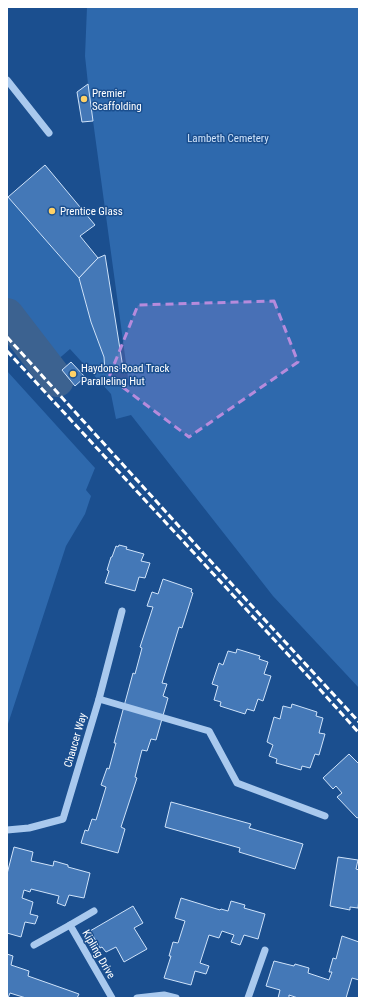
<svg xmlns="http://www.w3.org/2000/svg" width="366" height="1005" font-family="'Roboto Condensed',sans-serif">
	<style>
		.green { fill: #2e69ad }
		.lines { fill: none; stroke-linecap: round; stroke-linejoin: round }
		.river { stroke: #3c6290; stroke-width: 34 }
		.building { fill: #4478b7; stroke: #cfe3fa }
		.minor { stroke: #a9c9ee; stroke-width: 7 }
		.rail { stroke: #fff; stroke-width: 3; stroke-dasharray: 7 3; stroke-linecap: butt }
		.marked { fill: #b68bdc; fill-opacity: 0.2; stroke: #b68bdc; stroke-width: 3; stroke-dasharray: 8 5; stroke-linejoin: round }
		.poi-dot { fill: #ffd166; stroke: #1b4f8f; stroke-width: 1.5 }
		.labels { text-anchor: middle; stroke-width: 3; stroke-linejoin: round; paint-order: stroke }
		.poi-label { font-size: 11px; fill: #fff; stroke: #1b4f8f; text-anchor: start }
		.park-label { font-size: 11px; fill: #cfe3fa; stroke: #1b4f8f }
		.street-label { font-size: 11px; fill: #fff; stroke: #1b4f8f }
	</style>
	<rect width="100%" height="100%" fill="#1b4f8f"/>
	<g class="green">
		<polygon points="87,7 359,7 359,688 273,596 131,415 116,419 111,394 70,349 55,362 7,306 7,194 8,197 79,278 91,322 104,357 105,371 129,385 88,84 85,56"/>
		<polygon points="7,371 95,468 86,490 91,496 85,514 66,546 7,727"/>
	</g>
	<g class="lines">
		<polyline class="river" points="7,315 57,380"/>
	</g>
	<g class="building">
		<polygon points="88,84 93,121 82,122 77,92"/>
		<polygon points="45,165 95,225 80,236 98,258 79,278 8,197"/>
		<polygon points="105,255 123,368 105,371 104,357 91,322 79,278 98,258"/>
		<polygon points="71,362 85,377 75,386 62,370"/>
		<polygon points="119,545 127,547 126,549 144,554 141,561 150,563 145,578 139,577 135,591 105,583 109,571 107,570 111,557 112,557 116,546 118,547"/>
		<polygon points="163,579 192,589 191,592 193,593 182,628 179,627 162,683 167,684 163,696 168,698 156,740 151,739 147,751 142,750 135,777 137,778 121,827 125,829 118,853 81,843 85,830 88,831 92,819 96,820 106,787 101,785 107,768 109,769 116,743 114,743 133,673 135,674 142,648 140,647 153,607 147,606 152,592 158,594"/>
		<polygon points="237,649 260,656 259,659 268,662 264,674 271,676 263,701 258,699 254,711 247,709 245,714 220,706 221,702 214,700 218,686 212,684 219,663 223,665 228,651 236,653"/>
		<polygon points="292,704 317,712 316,716 323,718 319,733 325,734 319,755 315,754 310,768 302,766 301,770 276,763 277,759 269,756 273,745 267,742 274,717 280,719 283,706 291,708"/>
		<polygon points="349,754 359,764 359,817 357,818 337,797 342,793 336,786 333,789 323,778"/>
		<polygon points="171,802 251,824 249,828 303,844 295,869 239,852 240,848 165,827"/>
		<polygon points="14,847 33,852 31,861 53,866 54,861 68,865 68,867 90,873 84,898 69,895 65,906 57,903 59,896 31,889 30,892 24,890 22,898 33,902 30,914 38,916 35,924 25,922 21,937 7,933 7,874"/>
		<polygon points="338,857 358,860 356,869 359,870 359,898 358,908 350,907 350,910 330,906"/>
		<polygon points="181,898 220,910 221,909 228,911 231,901 245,905 244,908 265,914 258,939 244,935 240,945 231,942 234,935 222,931 219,938 209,935 200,963 209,966 206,974 195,971 191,985 164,978 171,956 169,956 173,942 178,943 185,921 175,918"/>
		<polygon points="133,906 143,923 134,928 147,949 124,962 116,947 106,952 102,947 100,948 90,931"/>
		<polygon points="342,936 359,942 359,980 352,978 346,998 298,998 289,995 289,998 278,998 280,990 266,986 274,961 294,966 295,964 309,968 308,973 329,980 332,972 329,972 333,958 336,959"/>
		<polygon points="7,954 13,956 11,965 29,971 28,976 79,994 77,998 26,998 10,993 8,998 7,998"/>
	</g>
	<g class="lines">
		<g class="minor">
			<polyline points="7,80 49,133"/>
			<polyline points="99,699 209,731 237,783 325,816"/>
			<polyline points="7,830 29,828 63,819 99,699 122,611"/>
			<polyline points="94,911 70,925 112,998"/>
			<polyline points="34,945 70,925"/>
			<polyline points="137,998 164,995 176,998"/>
			<polyline points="248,998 265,950"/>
		</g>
		<g class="rail">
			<polyline points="7,337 216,567 359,722"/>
			<polyline points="7,351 306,674 359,733"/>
		</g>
	</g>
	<path class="marked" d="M274,301L298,362L189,437L109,377L138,305Z"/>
	<g class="poi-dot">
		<circle cx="84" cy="99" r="4"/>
		<circle cx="52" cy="211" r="4"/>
		<circle cx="73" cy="374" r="4"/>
	</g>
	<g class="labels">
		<g class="poi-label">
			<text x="92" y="97">Premier<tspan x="92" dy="13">Scaffolding</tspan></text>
			<text x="60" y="215">Prentice Glass</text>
			<text x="81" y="372">Haydons Road Track<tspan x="81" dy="13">Paralleling Hut</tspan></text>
		</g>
		<g class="park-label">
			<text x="228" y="142">Lambeth Cemetery</text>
		</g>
		<g class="street-label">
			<text transform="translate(75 740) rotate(-74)" y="4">Chaucer Way</text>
			<text transform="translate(99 954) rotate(60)" y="4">Kipling Drive</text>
		</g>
	</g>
	<rect width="366" height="1005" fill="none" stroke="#ffffff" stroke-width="16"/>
</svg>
